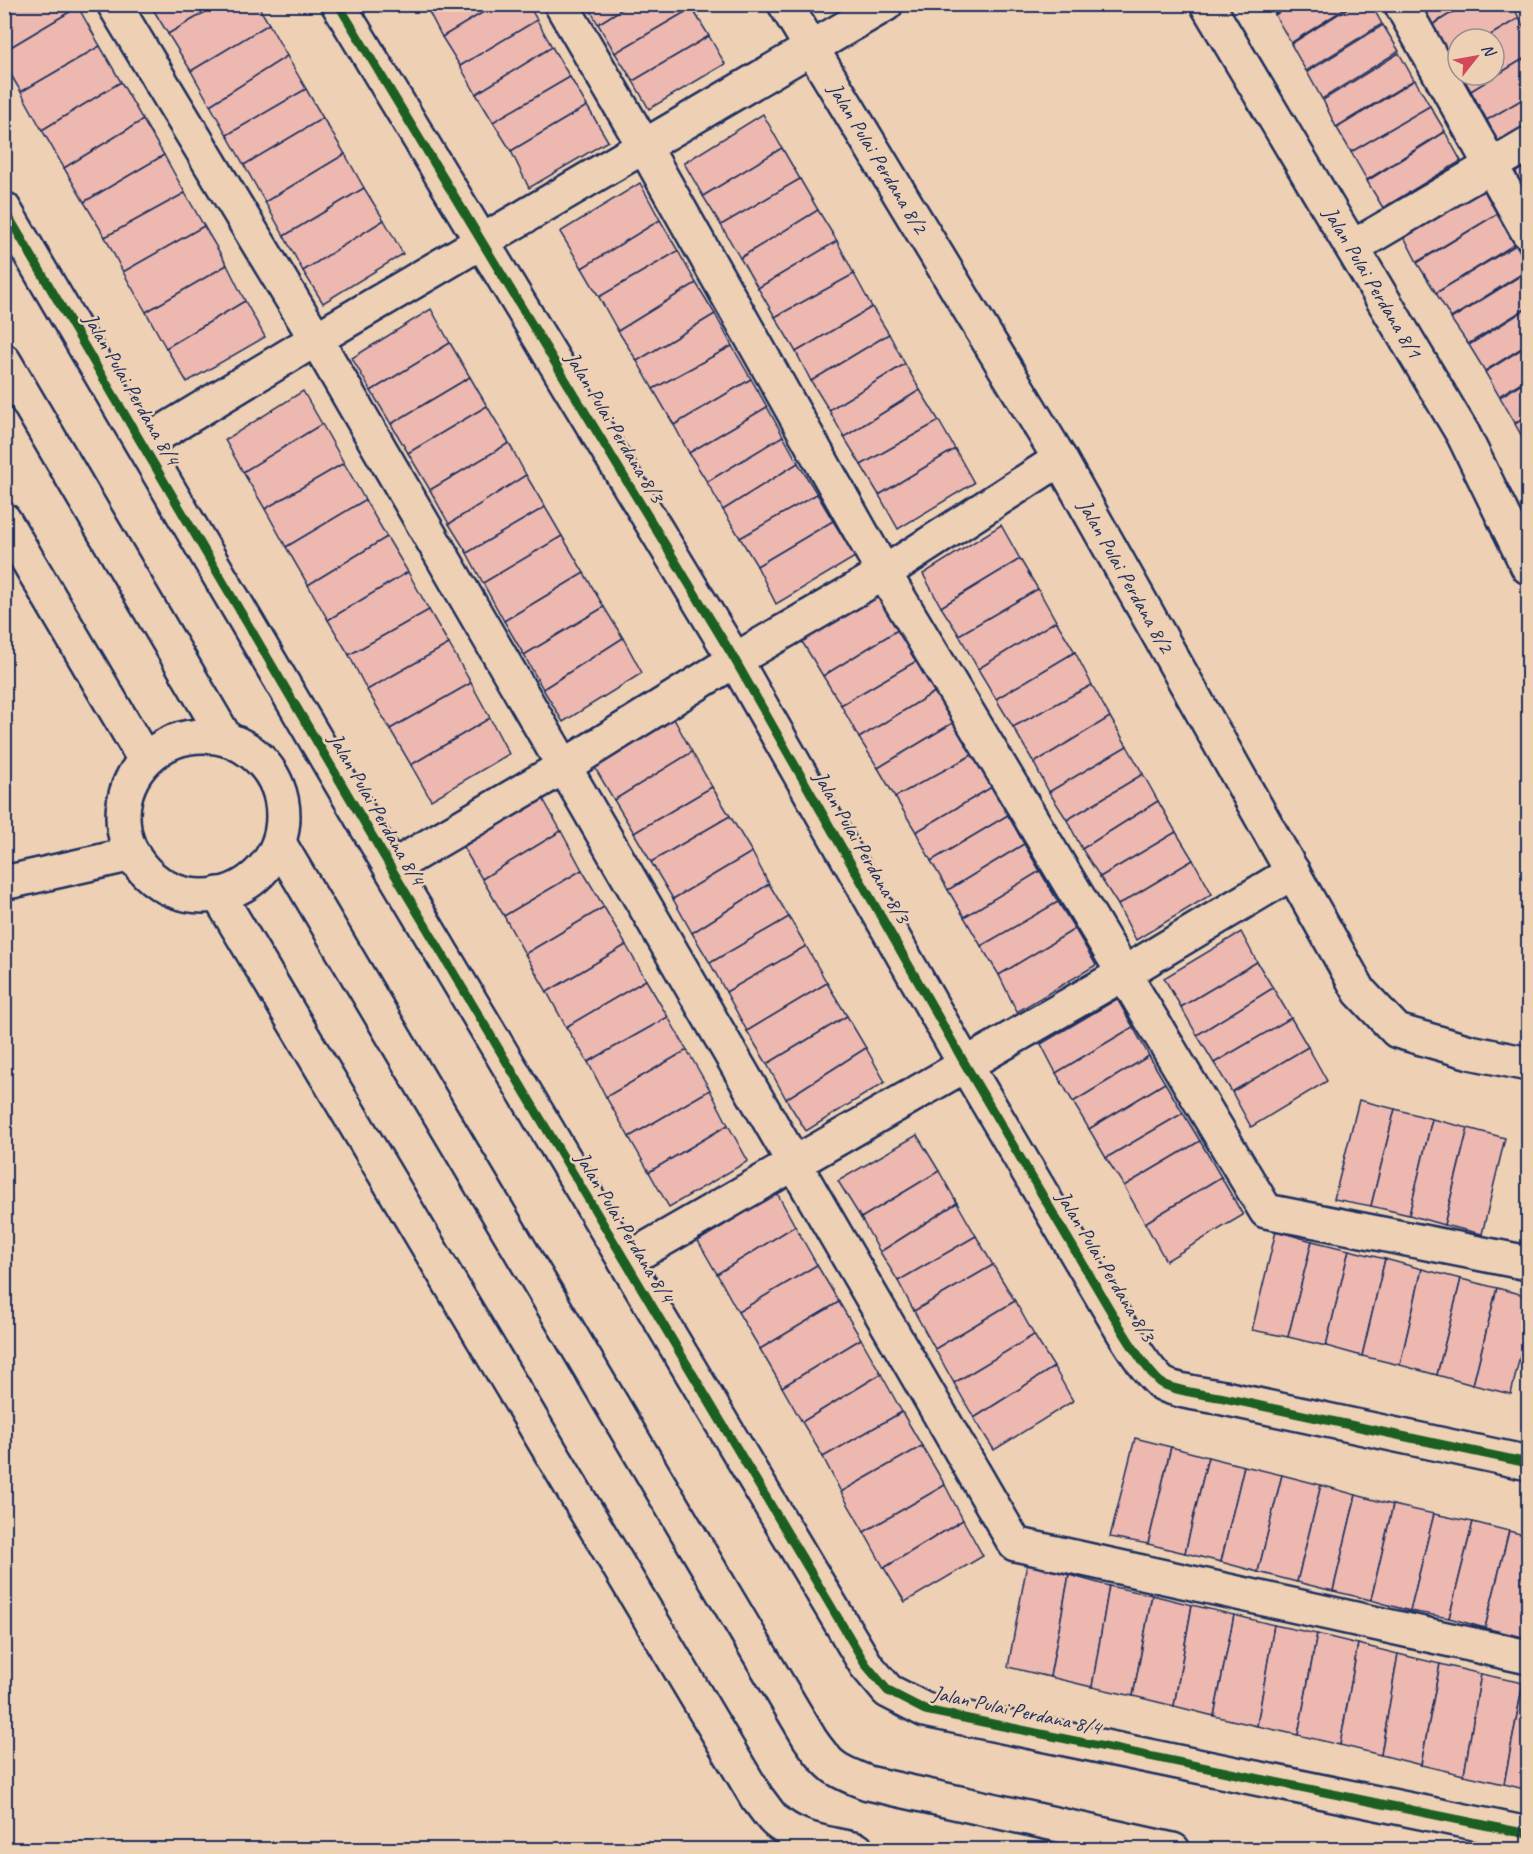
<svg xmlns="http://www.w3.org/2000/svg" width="1533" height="1854" font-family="Caveat,sans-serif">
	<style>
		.building { fill: #ecb8af; stroke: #1b2f5e; stroke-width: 1.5 }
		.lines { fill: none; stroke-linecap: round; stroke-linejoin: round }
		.minor-casing { stroke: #1b2f5e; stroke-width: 38 }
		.minor { stroke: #eed0b4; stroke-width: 33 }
		.cycleway-casing { stroke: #eed0b4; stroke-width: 13 }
		.cycleway { stroke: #1b5e20; stroke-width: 9 }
		.labels { text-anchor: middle; stroke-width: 5; stroke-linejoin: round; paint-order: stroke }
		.street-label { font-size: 21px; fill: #1b2f5e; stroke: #eed0b4 }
	</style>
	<rect width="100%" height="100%" fill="#eed0b4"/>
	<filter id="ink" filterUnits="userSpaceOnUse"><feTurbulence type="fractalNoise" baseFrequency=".0167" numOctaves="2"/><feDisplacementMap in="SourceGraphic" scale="12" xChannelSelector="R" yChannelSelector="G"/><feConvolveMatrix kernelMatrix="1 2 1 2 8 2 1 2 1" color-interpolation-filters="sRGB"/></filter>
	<g filter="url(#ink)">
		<g class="building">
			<polygon points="9,4 76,4 78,7 4,51 4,7"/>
			<polygon points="153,4 219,4 168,34 151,6"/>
			<polygon points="219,4 257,4 269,24 191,71 168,34"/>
			<polygon points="434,4 497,4 442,37 427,8"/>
			<polygon points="497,4 528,4 537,20 460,66 442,37"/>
			<polygon points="587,4 630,4 598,24"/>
			<polygon points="630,4 690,4 692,8 615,53 598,24"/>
			<polygon points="1269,4 1291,4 1275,14"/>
			<polygon points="1292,4 1352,4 1291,43 1275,15"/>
			<polygon points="1354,4 1371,4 1382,24 1306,71 1291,44"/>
			<polygon points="1421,4 1466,4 1432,25"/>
			<polygon points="1466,4 1512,4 1519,18 1484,39 1458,39 1458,54 1451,58 1432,25"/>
			<polygon points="78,7 100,46 21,92 4,63 4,51"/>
			<polygon points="692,8 709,36 633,81 615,53"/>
			<polygon points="1519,18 1528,35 1528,56 1471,91 1462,75 1494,75 1494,39 1484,39"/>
			<polygon points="537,20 552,47 476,94 460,66"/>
			<polygon points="269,24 287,56 210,105 191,71"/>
			<polygon points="1383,25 1399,51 1322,99 1307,72"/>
			<polygon points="709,36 725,64 649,109 633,81"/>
			<polygon points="100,46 121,82 42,130 21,92"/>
			<polygon points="552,47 570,77 493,122 476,94"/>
			<polygon points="1399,53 1414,80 1336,127 1323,100"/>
			<polygon points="287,56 306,89 227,135 210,105"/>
			<polygon points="1528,56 1528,96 1487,120 1471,91"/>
			<polygon points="570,77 587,106 511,151 493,122"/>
			<polygon points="1415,80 1430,106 1351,152 1337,128"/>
			<polygon points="121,82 143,120 64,168 42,130"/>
			<polygon points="306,89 323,118 244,165 227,135"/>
			<polygon points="1528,96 1528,131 1501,147 1487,120"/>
			<polygon points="587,106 608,141 529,188 511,151"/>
			<polygon points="1430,106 1445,131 1367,180 1351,152"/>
			<polygon points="763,114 782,148 703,196 684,163"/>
			<polygon points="323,118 345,154 265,202 244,165"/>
			<polygon points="143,120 164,155 84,202 64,168"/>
			<polygon points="1445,132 1461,161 1383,208 1367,181"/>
			<polygon points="782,148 800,179 721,225 703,196"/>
			<polygon points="345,154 364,188 284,236 265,202"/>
			<polygon points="164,155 185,193 105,237 84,202"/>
			<polygon points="1528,156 1528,195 1512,166"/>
			<polygon points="800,179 818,210 740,258 721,225"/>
			<polygon points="1478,180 1497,214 1417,262 1400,229"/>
			<polygon points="640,183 660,220 582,268 560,232"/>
			<polygon points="364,188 384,220 303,271 284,236"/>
			<polygon points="185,193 204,226 123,272 105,237"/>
			<polygon points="818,210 837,241 758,288 740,258"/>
			<polygon points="1497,214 1515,244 1436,293 1417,263"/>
			<polygon points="384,220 403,254 323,303 303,271"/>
			<polygon points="660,220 678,251 599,297 582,268"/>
			<polygon points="204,226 227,265 146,312 123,272"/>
			<polygon points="837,241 854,274 775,317 758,288"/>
			<polygon points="1516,245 1528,266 1528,270 1451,318 1436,293"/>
			<polygon points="678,251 696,283 618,331 599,297"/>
			<polygon points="227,265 245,301 166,348 146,312"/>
			<polygon points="1528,271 1528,307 1468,344 1451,319"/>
			<polygon points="854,274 872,307 796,352 775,317"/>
			<polygon points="696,283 715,314 637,361 618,331"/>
			<polygon points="245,301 265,337 187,382 166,348"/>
			<polygon points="872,307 889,334 811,381 796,352"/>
			<polygon points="1528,308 1528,344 1485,371 1469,345"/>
			<polygon points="431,309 450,343 371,391 352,358"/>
			<polygon points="715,314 732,346 653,389 637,361"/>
			<polygon points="889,334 905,364 829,410 811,381"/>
			<polygon points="450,343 470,377 391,424 371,391"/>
			<polygon points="1528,345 1528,378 1499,396 1485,372"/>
			<polygon points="732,346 751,379 674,425 653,389"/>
			<polygon points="905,364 920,390 844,437 829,410"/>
			<polygon points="470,377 487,406 408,453 391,424"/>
			<polygon points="751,379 767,407 689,453 674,425"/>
			<polygon points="1528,379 1528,414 1515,423 1500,397"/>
			<polygon points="920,390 939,421 861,465 844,437"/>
			<polygon points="303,391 322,424 243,472 225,440"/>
			<polygon points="487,406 509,443 430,490 408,453"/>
			<polygon points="767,407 783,436 707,482 689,453"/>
			<polygon points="1528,416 1528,447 1515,424"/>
			<polygon points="939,421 955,449 879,495 861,465"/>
			<polygon points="322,424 344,463 265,509 243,472"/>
			<polygon points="783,436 798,463 723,510 707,482"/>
			<polygon points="509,443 526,475 449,524 430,490"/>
			<polygon points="955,449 974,483 898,529 879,495"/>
			<polygon points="344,463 365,500 286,547 265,509"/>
			<polygon points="798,463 817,494 740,538 723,510"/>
			<polygon points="526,475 545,507 467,553 449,524"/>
			<polygon points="817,494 833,521 757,566 740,538"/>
			<polygon points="365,500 387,537 308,585 286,547"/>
			<polygon points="545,507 562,536 483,583 467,553"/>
			<polygon points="833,521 855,557 776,604 757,566"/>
			<polygon points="1001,525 1020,559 941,607 923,574"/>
			<polygon points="562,536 584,573 504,621 483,583"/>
			<polygon points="387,537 408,572 328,620 308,585"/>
			<polygon points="1020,559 1038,589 959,635 941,607"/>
			<polygon points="408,572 429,610 349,655 328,620"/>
			<polygon points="584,573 604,607 524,655 504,621"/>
			<polygon points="1038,589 1056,621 978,669 959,635"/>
			<polygon points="882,591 901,628 823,676 801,640"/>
			<polygon points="604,607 623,638 543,689 524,655"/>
			<polygon points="429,610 449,644 367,690 349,655"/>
			<polygon points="1056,621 1075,652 996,699 978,669"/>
			<polygon points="901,628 920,659 841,705 823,676"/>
			<polygon points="623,638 642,673 563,722 543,689"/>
			<polygon points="449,644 471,683 390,729 367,690"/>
			<polygon points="1075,652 1092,685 1013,727 996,699"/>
			<polygon points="920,659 938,690 859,738 841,705"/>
			<polygon points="471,683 490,718 411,765 390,729"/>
			<polygon points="1092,685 1110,717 1034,763 1013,727"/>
			<polygon points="938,690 956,721 878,768 859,738"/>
			<polygon points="1110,717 1127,746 1049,792 1034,763"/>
			<polygon points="490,718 509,754 431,800 411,765"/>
			<polygon points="674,719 692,752 614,800 595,768"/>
			<polygon points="956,721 974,754 895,797 878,768"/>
			<polygon points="1127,746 1143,774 1067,820 1049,792"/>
			<polygon points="692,752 712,787 634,833 614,800"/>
			<polygon points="974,754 992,787 916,832 895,797"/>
			<polygon points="1143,774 1158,801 1082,849 1067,820"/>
			<polygon points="712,787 730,816 651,862 634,833"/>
			<polygon points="992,787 1008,815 931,861 916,832"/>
			<polygon points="542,797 561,831 482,879 463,847"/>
			<polygon points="1158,801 1176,832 1100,877 1082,849"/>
			<polygon points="1008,815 1024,844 948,890 931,861"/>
			<polygon points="730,816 752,852 673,899 651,862"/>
			<polygon points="561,831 582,870 504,916 482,879"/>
			<polygon points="1176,832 1193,860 1118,905 1100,877"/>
			<polygon points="1024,844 1040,871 964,917 948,890"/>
			<polygon points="752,852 769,884 692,933 673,899"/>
			<polygon points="1193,860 1212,894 1136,940 1118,905"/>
			<polygon points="582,870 604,907 525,954 504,916"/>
			<polygon points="1040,871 1058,902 981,946 964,917"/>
			<polygon points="769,884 789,917 710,963 692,933"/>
			<polygon points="1058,902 1075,929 999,975 981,946"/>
			<polygon points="604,907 626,945 547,992 525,954"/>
			<polygon points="789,917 806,946 726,992 710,963"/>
			<polygon points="1075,929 1096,965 1017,1012 999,975"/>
			<polygon points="1241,932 1257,962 1181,1007 1164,978"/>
			<polygon points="626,945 646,980 566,1027 547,992"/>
			<polygon points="806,946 827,983 747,1031 726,992"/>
			<polygon points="1257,962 1273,988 1197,1035 1181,1007"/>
			<polygon points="646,980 668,1017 588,1062 566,1027"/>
			<polygon points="827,983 847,1016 767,1064 747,1031"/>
			<polygon points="1273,988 1291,1018 1214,1063 1197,1035"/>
			<polygon points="1117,999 1133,1027 1056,1073 1041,1044"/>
			<polygon points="847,1016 866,1048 786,1099 767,1064"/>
			<polygon points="668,1017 687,1050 606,1097 588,1062"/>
			<polygon points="1291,1018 1308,1047 1232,1092 1214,1063"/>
			<polygon points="1133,1027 1149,1056 1073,1102 1056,1073"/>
			<polygon points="1308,1047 1327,1081 1251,1127 1232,1092"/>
			<polygon points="866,1048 885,1082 806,1131 786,1099"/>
			<polygon points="687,1050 710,1090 629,1137 606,1097"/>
			<polygon points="1149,1056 1165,1083 1089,1129 1073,1102"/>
			<polygon points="1165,1083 1183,1113 1106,1158 1089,1129"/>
			<polygon points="710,1090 728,1125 649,1172 629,1137"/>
			<polygon points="1359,1100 1395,1109 1371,1206 1334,1199"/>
			<polygon points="1395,1109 1432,1119 1409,1215 1371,1206"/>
			<polygon points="1183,1113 1200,1141 1124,1186 1106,1158"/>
			<polygon points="1432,1119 1468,1128 1444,1225 1409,1215"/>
			<polygon points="728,1125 748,1161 669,1207 649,1172"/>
			<polygon points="1468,1128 1505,1138 1482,1234 1444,1225"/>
			<polygon points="917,1135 939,1171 861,1218 838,1181"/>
			<polygon points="1200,1141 1221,1177 1145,1223 1124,1186"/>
			<polygon points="939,1171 957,1203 880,1252 861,1218"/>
			<polygon points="1221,1177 1243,1215 1166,1261 1145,1223"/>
			<polygon points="777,1193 795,1226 717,1274 698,1241"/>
			<polygon points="957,1203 976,1236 898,1281 880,1252"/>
			<polygon points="795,1226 817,1265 738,1312 717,1274"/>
			<polygon points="1276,1231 1312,1241 1288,1337 1252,1330"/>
			<polygon points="976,1236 993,1265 914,1311 898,1281"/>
			<polygon points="1312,1241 1349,1250 1326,1346 1288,1337"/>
			<polygon points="1349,1250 1385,1259 1362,1356 1326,1346"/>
			<polygon points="1385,1259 1422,1269 1400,1365 1362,1356"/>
			<polygon points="817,1265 839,1302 760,1349 738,1312"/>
			<polygon points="993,1265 1015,1301 935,1349 914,1311"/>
			<polygon points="1422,1269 1461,1279 1437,1375 1400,1365"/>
			<polygon points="1461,1279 1497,1288 1473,1385 1437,1375"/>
			<polygon points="1497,1288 1528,1296 1528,1322 1511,1394 1473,1385"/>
			<polygon points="1015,1301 1034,1335 954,1383 935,1349"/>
			<polygon points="839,1302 861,1339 782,1387 760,1349"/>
			<polygon points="1034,1335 1054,1367 974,1418 954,1383"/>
			<polygon points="861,1339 881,1374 802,1422 782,1387"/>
			<polygon points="1054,1367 1073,1401 994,1450 974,1418"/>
			<polygon points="881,1374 902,1412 823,1457 802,1422"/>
			<polygon points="902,1412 922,1446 841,1492 823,1457"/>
			<polygon points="1135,1438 1171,1447 1148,1544 1110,1537"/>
			<polygon points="922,1446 945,1485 864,1532 841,1492"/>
			<polygon points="1171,1447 1208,1457 1185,1553 1148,1544"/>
			<polygon points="1208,1457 1244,1466 1221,1562 1185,1553"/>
			<polygon points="1244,1466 1282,1475 1258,1572 1221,1562"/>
			<polygon points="1282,1475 1321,1485 1297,1582 1258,1572"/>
			<polygon points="945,1485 963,1520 884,1568 864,1532"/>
			<polygon points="1321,1485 1356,1495 1333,1591 1297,1582"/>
			<polygon points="1356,1495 1393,1505 1371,1600 1333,1591"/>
			<polygon points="1393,1505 1434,1514 1410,1611 1371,1600"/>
			<polygon points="1434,1514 1473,1522 1449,1618 1410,1611"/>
			<polygon points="963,1520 983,1556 905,1602 884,1568"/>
			<polygon points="1473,1522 1509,1531 1485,1628 1449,1618"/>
			<polygon points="1509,1531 1528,1536 1528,1613 1523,1637 1485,1628"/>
			<polygon points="1027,1564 1069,1575 1050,1677 1008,1667"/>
			<polygon points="1069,1575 1109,1586 1092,1687 1050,1677"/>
			<polygon points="1109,1586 1152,1595 1133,1696 1092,1687"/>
			<polygon points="1152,1595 1192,1605 1174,1706 1133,1696"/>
			<polygon points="1192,1605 1234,1615 1214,1716 1174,1706"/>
			<polygon points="1234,1615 1274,1625 1257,1726 1214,1716"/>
			<polygon points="1274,1625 1317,1634 1298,1735 1257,1726"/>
			<polygon points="1317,1634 1358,1644 1340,1745 1298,1735"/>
			<polygon points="1358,1644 1398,1654 1381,1755 1340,1745"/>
			<polygon points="1398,1654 1440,1664 1421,1765 1381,1755"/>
			<polygon points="1440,1664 1481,1674 1464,1775 1421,1765"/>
			<polygon points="1481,1674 1523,1683 1504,1784 1464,1775"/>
			<polygon points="1523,1683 1528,1685 1528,1790 1504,1784"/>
		</g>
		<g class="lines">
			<g class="minor-casing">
				<g id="minor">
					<polyline points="114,4 316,339 1015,1544 1528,1657"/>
					<path d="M338,4L735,660L965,1064L1116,1320C1126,1337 1146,1369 1160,1382C1171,1391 1209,1395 1224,1398L1528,1463"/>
					<polyline points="561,4 644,146 884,573 1266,1211 1528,1263"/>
					<path id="s1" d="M785,4L1060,459L1360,992L1397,1031L1470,1052L1528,1064"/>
					<path id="s2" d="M1207,4L1463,434L1528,567"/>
					<polyline points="1401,4 1528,232"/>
					<polyline points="4,209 391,868 866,1665 888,1691 925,1710 1528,1834"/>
					<polyline points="1353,247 1528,144"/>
					<polyline points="4,361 226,739"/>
					<polyline points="143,444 316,339 886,4"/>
					<polyline points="4,520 145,760"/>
					<circle cx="203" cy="816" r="80"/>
					<path d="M279,843L810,1739C830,1768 836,1771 868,1783L1173,1850"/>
					<polyline points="391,868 563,767 735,660 884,573 1060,459"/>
					<polyline points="4,880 13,881 133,854"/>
					<path d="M218,894L757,1798C764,1806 770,1818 779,1824C801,1841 831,1844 857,1850"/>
					<polyline points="625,1261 1123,974 1293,872"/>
				</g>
			</g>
			<use href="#minor" class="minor"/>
			<g class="cycleway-casing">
				<g id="cycleway">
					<path d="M338,4L735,660L965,1064L1116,1320C1126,1337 1146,1369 1160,1382C1171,1391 1209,1395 1224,1398L1528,1463"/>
					<polyline points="4,209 391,868 866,1665 888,1691 925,1710 1528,1834"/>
				</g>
			</g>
			<use href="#cycleway" class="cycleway"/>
		</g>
	</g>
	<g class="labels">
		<g class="street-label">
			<text dy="7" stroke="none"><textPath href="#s1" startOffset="180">Jalan Pulai Perdana 8/2</textPath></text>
			<text dy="7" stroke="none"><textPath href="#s2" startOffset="324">Jalan Pulai Perdana 8/1</textPath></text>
			<text transform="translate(132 389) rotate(60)" y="7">Jalan Pulai Perdana 8/4</text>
			<text transform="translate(615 427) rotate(59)" y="7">Jalan Pulai Perdana 8/3</text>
			<text dy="7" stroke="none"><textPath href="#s1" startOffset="666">Jalan Pulai Perdana 8/2</textPath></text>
			<text transform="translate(377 809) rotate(60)" y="7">Jalan Pulai Perdana 8/4</text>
			<text transform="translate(862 847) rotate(60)" y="7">Jalan Pulai Perdana 8/3</text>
			<text transform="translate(625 1227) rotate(59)" y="7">Jalan Pulai Perdana 8/4</text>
			<text transform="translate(1106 1266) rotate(59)" y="7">Jalan Pulai Perdana 8/3</text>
			<text transform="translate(1017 1710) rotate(12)" y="7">Jalan Pulai Perdana 8/4</text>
		</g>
	</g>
	<rect width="1533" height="1854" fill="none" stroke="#eed0b4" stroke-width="24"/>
	<rect x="12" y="12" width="1509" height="1830" fill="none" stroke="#1b2f5e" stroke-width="2" filter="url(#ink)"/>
	<g transform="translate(1476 57) rotate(59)"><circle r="28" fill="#eed0b4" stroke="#9a9092" stroke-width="1.5"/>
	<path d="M0-4.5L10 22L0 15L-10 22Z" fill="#d1495b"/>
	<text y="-9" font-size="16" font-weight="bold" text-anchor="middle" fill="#1b2f5e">N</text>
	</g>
</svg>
